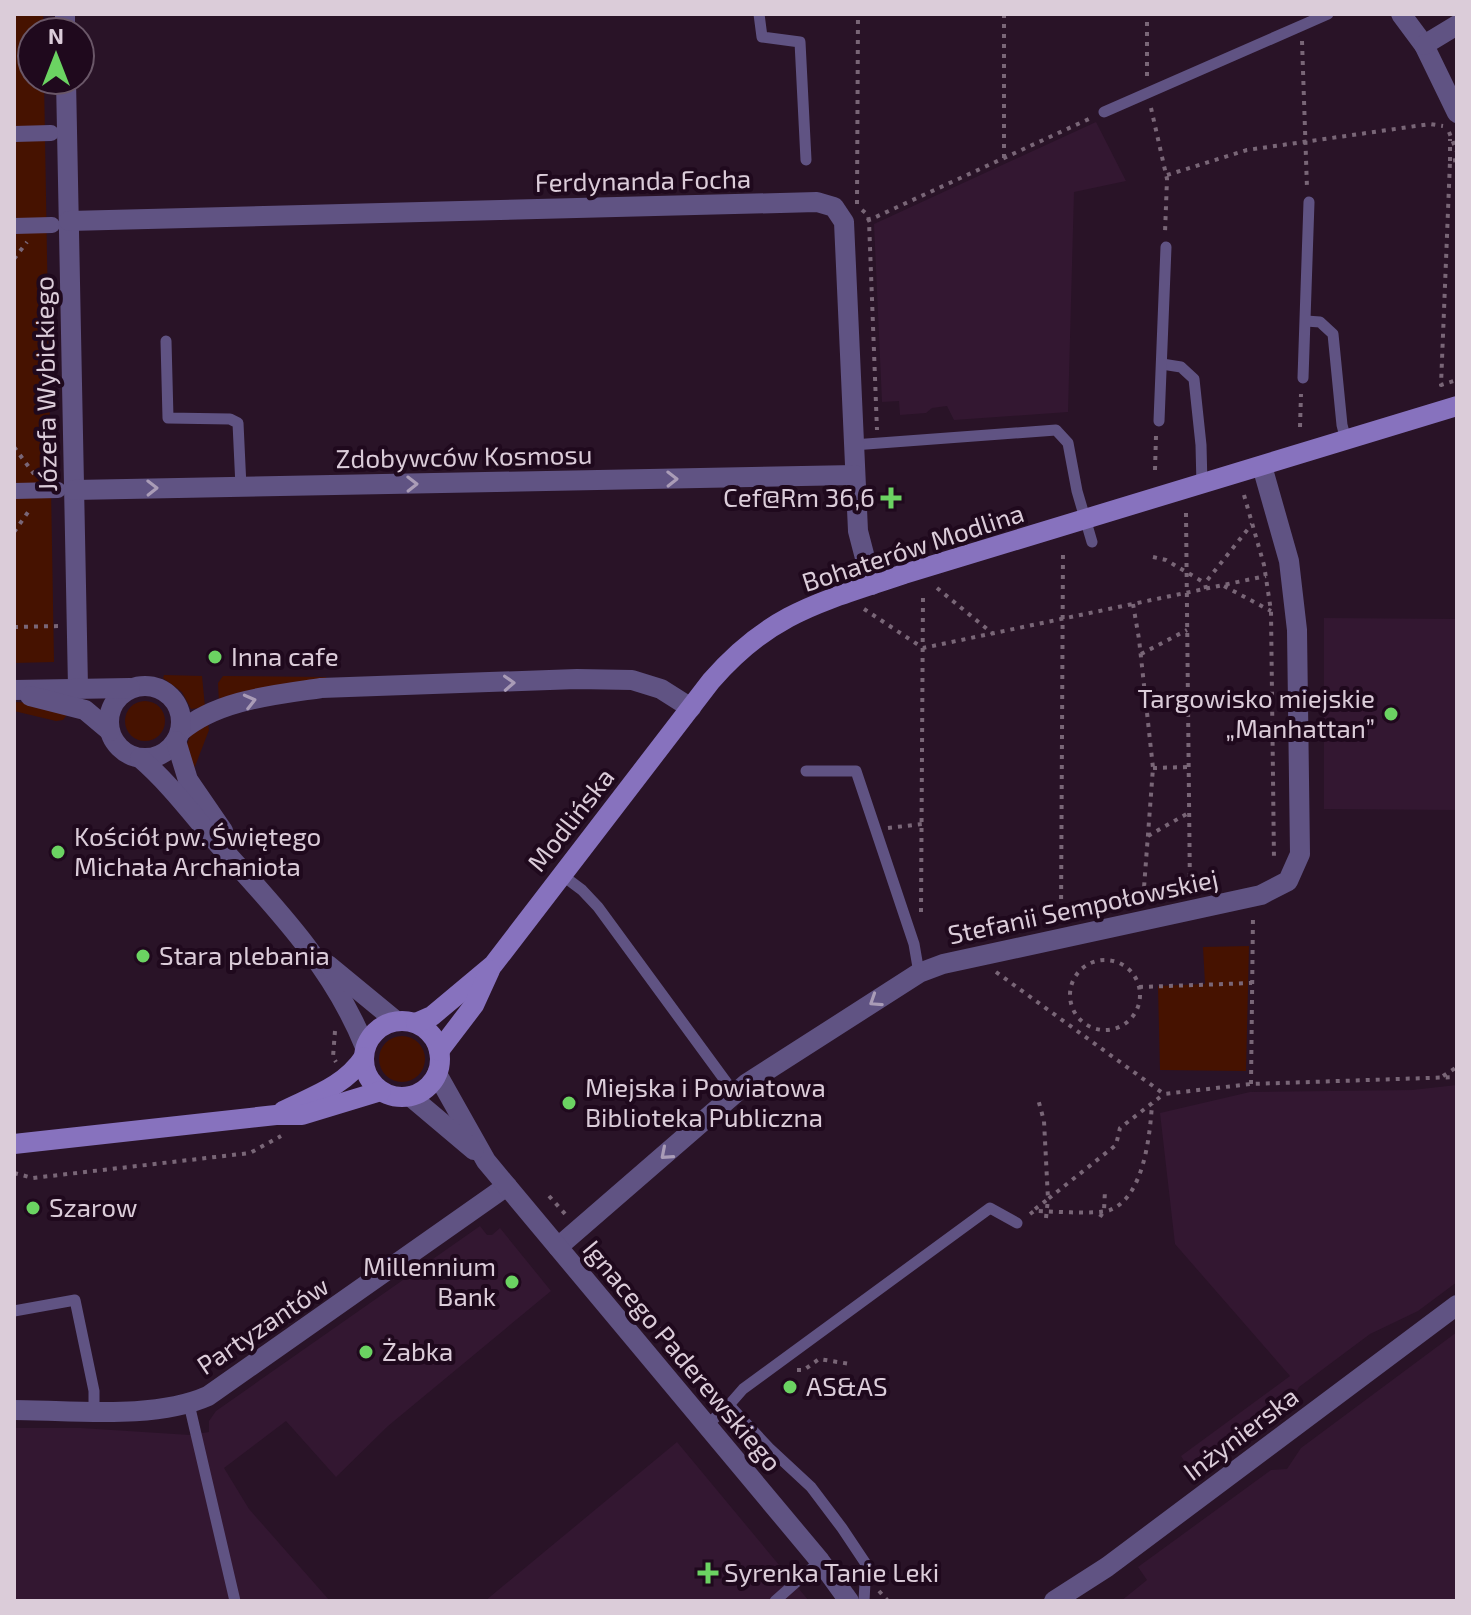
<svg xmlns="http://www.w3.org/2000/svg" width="1471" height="1615" font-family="'Exo 2',sans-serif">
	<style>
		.built { fill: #331731 }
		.green { fill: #461200 }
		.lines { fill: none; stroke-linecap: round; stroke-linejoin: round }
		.path { stroke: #796677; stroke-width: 4; stroke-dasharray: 4 6; stroke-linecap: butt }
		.service { stroke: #605383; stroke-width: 11 }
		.pedestrian { stroke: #605383; stroke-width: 16 }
		.minor { stroke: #605383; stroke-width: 20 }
		.tertiary { stroke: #605383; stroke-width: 20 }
		.secondary { stroke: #8772be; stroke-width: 20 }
		.oneway { stroke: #aa9cb7 }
		.poi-dot { fill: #6bd362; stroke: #1f091d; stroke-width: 3 }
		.labels { text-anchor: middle; stroke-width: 8; stroke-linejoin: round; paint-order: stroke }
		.street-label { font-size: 26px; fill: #dbccd9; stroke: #1f091d }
		.poi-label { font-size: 26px; fill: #dbccd9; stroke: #1f091d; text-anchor: start }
	</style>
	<rect width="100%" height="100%" fill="#291327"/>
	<g class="built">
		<polygon points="1096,122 1126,181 1074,192 1068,412 954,420 947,406 932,408 926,413 900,415 899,401 882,402 874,224"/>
		<polygon points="1324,618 1457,619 1457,810 1324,809"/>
		<polygon points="1457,1085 1457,1282 1418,1311 1370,1334 1299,1387 1291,1402 1192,1473 1181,1456 1290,1376 1175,1244 1160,1113 1250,1092 1412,1090"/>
		<polygon points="480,1226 487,1235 492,1235 500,1228 551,1291 388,1426 336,1477 286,1421 224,1468 249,1509 330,1601 14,1601 14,1428 81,1428 190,1435 209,1432 209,1421 216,1411"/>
		<polygon points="1457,1332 1457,1601 1121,1601 1147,1580 1138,1567 1271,1470 1287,1469 1301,1448"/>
		<polygon points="677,1442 809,1601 485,1601"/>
	</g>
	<g class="green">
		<polygon points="14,14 43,14 44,32 32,32 32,80 44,80 54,662 14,663"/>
		<polygon points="164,675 202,676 205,707 191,709 182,692 163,678"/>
		<polygon points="223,676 326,677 326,682 219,703 218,683"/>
		<circle cx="145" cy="721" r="20"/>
		<polygon points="14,702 34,703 70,711 63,720 56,721 14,711"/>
		<polygon points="208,723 209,730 194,769 187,744 191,734"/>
		<polygon points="1249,946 1246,1071 1160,1070 1158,986 1205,984 1203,947"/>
		<circle cx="402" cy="1059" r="23"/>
	</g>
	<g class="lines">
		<g class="path">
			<polyline points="42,14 42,15"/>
			<polyline points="1302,41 1307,188"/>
			<polyline points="1147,76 1147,14"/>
			<polyline points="1151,108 1167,179 1165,233"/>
			<polyline points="1449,132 1457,152"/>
			<polyline points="1004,158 1004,14"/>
			<polyline points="1457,160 1450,161 1441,385 1457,380"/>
			<polyline points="1450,161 1450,139"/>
			<polyline points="1167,175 1247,150 1430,124 1443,126"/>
			<polyline points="857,204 858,14"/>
			<polyline points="862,210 868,215 869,221 877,430"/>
			<polyline points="867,221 1091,118"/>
			<polyline points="14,259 27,242"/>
			<polyline points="1300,427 1301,394"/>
			<polyline points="14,447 34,474"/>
			<polyline points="1155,470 1156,436"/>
			<polyline points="1244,495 1264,565 1271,611 1274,861"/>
			<polyline points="1186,513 1190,893"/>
			<polyline points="14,532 31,508"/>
			<polyline points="1153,557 1166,560 1205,583"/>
			<polyline points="1224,586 1271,611"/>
			<polyline points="937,588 992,633"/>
			<polyline points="1206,589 1205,583 1252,524"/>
			<polyline points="1133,604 1139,639 1153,768 1143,901"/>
			<polyline points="864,609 923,648 1266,576"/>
			<polyline points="14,627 60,626"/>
			<polyline points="1141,654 1187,630"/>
			<polyline points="1153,768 1188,767"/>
			<polyline points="888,828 922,824"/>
			<polyline points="1148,836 1190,812"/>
			<polyline points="921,912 923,592"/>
			<polyline points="1061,919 1063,550"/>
			<circle cx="1105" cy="995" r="35"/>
			<polyline points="996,972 1164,1094 1251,1084 1457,1077"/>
			<polyline points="1139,987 1252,983"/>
			<polyline points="335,1031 333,1057 336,1062"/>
			<polyline points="1443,1076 1457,1067"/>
			<polyline points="1251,1084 1253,915"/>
			<polyline points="14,1173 33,1178 250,1153 281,1136"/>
			<polyline points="549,1196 566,1215"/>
			<polyline points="1035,1209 1048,1199 1044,1121 1038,1099"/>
			<path d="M1030,1214L1034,1211C1051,1211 1095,1215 1110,1210C1144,1197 1150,1135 1152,1104"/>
			<polyline points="1100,1217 1104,1211 1105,1190"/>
			<polyline points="1046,1218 1048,1199 1116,1145 1120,1128 1164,1094"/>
			<polyline points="590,1243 716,1397"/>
			<polyline points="797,1370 804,1370 819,1359 850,1364"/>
			<polyline points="879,1591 888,1601"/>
		</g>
		<g class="service">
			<polyline points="759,14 762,37 800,42 806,160"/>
			<polyline points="1104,112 1328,14"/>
			<polyline points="1306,321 1320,322 1333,334 1342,425 1346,440"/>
			<polyline points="166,341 168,418 230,419 238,423 241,487"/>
			<polyline points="1162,364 1181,367 1194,379 1201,445 1202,485"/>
			<polyline points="1303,378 1309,202"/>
			<polyline points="1159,421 1166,247"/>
			<polyline points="853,445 1056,430 1068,443 1077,491 1092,542"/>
			<polyline points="806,771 856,771 914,944 919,973"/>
			<polyline points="562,875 582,890 598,907 735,1094"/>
			<polyline points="14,1311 75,1300 94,1391 94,1410"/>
			<polyline points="189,1404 235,1601"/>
			<polyline points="729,1405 743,1389 990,1208 1017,1223"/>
			<polyline points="706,1426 729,1405 769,1448 811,1487 842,1528 866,1564 864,1601"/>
			<polyline points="775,1601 820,1561"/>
		</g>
		<g class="pedestrian">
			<polyline points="14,134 51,133"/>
			<polyline points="14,226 52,225"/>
			<polyline points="14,491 58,490"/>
		</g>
		<g class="minor">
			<polyline points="65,14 65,32"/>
			<polyline points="1401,14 1424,45 1457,113"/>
			<polyline points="1424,45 1457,25"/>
			<polyline points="66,80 78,687"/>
			<polyline points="69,221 817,202 834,207 844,222 858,531 872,585"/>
			<polyline points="74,490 855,475"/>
			<path d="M180,732C217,700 274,695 321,688L577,679L632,680L661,689L691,708"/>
			<polyline points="558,1247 746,1084 919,973 943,964 1261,895 1288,881 1300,854 1297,630 1289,561 1262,466"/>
			<path d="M14,1410C73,1410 154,1420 208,1396L507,1186"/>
			<polyline points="1054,1601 1107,1567 1457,1305"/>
		</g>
		<g class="tertiary">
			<circle cx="145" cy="722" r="36"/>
			<polyline points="14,690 130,688"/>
			<polyline points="30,696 85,710 110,731"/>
			<polyline points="176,741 188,780 223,831"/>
			<path d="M140,758C170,784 192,814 218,844C275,907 333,967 365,1047"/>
			<polyline points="328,965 396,1021"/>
			<polyline points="437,1074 486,1161 820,1561 849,1601"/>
			<polyline points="410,1096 474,1150"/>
		</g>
		<g class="secondary">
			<circle cx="402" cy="1059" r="38"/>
			<path d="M416,1023L432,1016L493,965L711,681C771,612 821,602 904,574L1457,406"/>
			<polyline points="439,1051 474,1005 490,970"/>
			<path d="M283,1111C313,1096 345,1086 364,1057"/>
			<polyline points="14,1144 276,1115 302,1115 381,1091"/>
		</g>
	</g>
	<defs><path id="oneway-chevron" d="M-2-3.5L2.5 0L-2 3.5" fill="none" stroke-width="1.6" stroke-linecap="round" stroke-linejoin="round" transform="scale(2)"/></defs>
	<g class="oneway">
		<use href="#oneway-chevron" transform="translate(672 479) rotate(-1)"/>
		<use href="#oneway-chevron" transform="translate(412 484) rotate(-1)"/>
		<use href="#oneway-chevron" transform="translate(152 488) rotate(-1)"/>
		<use href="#oneway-chevron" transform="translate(509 683) rotate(-3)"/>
		<use href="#oneway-chevron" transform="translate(250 701) rotate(-14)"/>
		<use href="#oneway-chevron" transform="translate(875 1001) rotate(147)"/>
		<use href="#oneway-chevron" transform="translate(666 1154) rotate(139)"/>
	</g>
	<g class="poi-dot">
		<path d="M887 486h8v8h8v8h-8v8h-8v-8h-8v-8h8z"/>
		<circle cx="215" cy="657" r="8"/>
		<circle cx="1391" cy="714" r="8"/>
		<circle cx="58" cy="852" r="8"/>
		<circle cx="143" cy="956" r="8"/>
		<circle cx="569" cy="1103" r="8"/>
		<circle cx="33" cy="1208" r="8"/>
		<circle cx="512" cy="1282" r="8"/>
		<circle cx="366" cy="1352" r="8"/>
		<circle cx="790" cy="1387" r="8"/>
		<path d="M704 1561h8v8h8v8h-8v8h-8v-8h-8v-8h8z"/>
	</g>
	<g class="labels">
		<g class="street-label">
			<text transform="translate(643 181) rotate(-1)" y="9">Ferdynanda Focha</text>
			<text transform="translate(46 384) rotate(-91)" y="9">Józefa Wybickiego</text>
			<text transform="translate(464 457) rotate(-1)" y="9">Zdobywców Kosmosu</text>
			<text transform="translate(913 548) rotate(-18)" y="9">Bohaterów Modlina</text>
			<text transform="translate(571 820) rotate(-52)" y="9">Modlińska</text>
			<text transform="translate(1083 907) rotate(-12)" y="9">Stefanii Sempołowskiej</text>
			<text transform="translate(263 1326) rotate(-34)" y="9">Partyzantów</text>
			<text transform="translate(682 1356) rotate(50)" y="9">Ignacego Paderewskiego</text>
			<text transform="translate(1241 1434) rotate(-37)" y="9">Inżynierska</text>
		</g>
		<g class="poi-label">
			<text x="875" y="507" text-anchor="end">Cef@Rm 36,6</text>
			<text x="231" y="666">Inna cafe</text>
			<text x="1375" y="708" text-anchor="end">Targowisko miejskie<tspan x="1375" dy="30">„Manhattan”</tspan></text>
			<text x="74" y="846">Kościół pw. Świętego<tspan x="74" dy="30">Michała Archanioła</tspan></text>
			<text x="159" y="965">Stara plebania</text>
			<text x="585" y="1097">Miejska i Powiatowa<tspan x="585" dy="30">Biblioteka Publiczna</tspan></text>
			<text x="49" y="1217">Szarow</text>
			<text x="496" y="1276" text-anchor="end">Millennium<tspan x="496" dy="30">Bank</tspan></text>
			<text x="382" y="1361">Żabka</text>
			<text x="806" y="1396">AS&amp;AS</text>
			<text x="724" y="1582">Syrenka Tanie Leki</text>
		</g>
	</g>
	<rect width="1471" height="1615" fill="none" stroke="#dbccd9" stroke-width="32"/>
	<g transform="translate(56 56)"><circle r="38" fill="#1f091d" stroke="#6a5768" stroke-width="2"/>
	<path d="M0-6L14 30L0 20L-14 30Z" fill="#6bd362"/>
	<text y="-12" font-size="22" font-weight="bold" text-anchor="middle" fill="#dbccd9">N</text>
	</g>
</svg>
